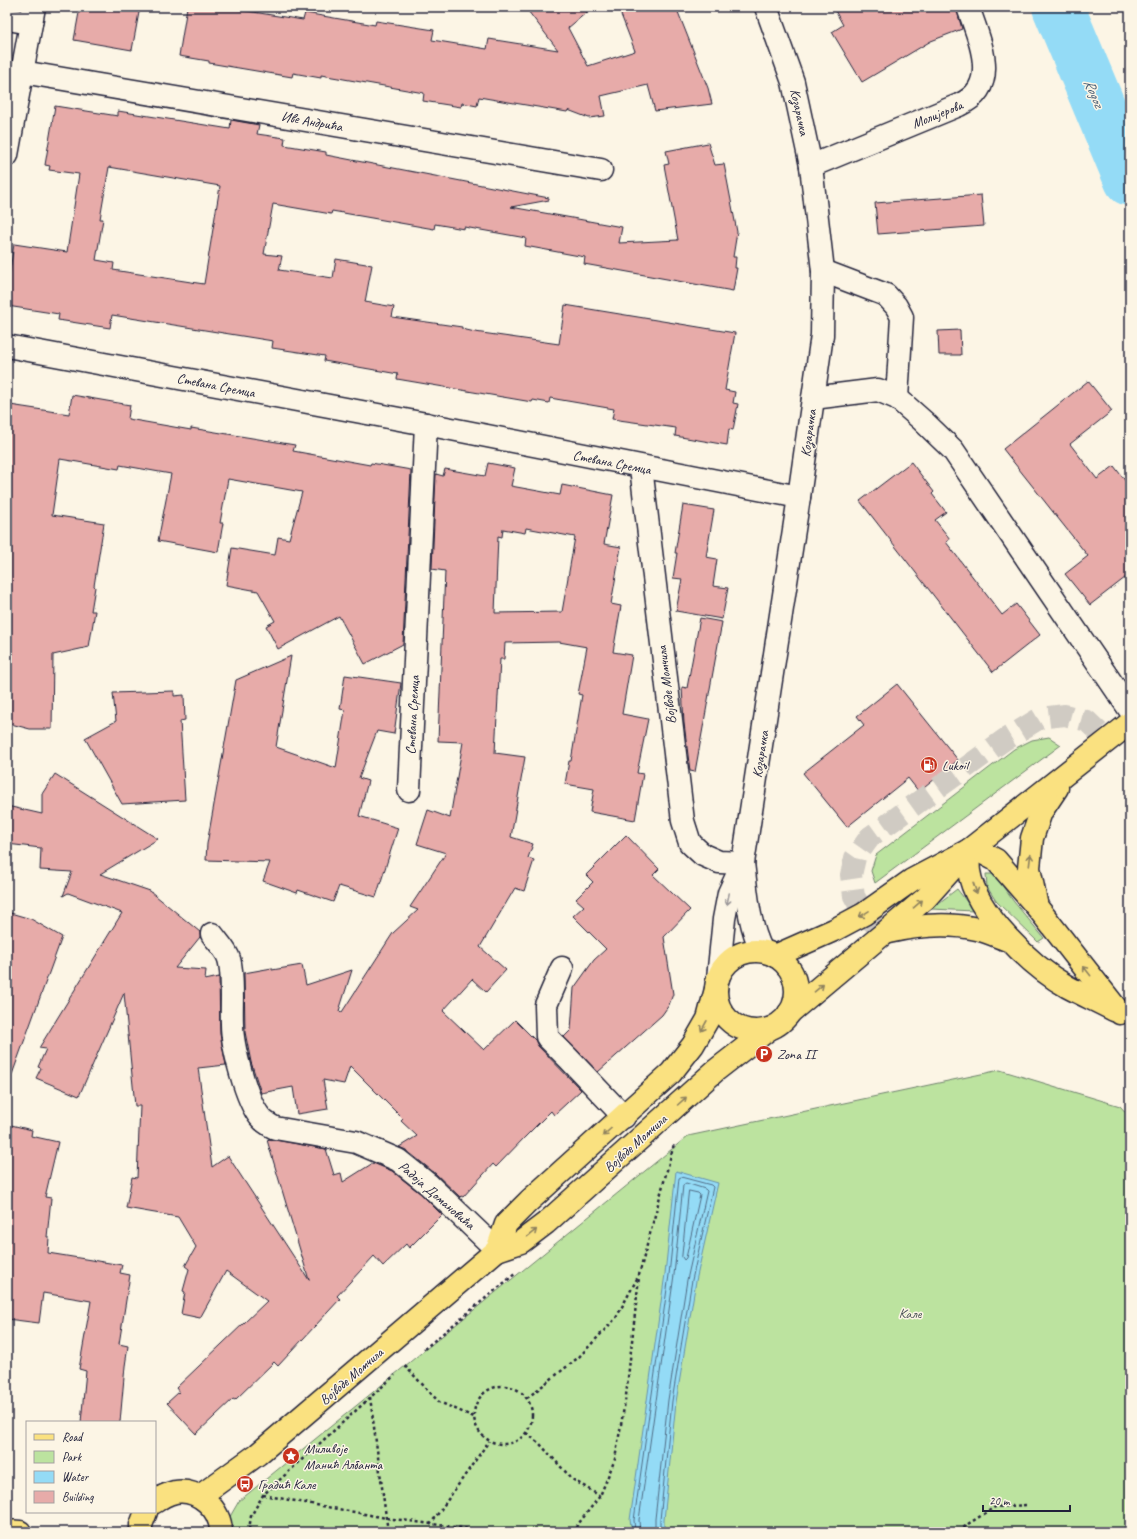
<svg xmlns="http://www.w3.org/2000/svg" width="1137" height="1539" font-family="Caveat,sans-serif">
	<style>
		.green { fill: #bce39f; stroke: #6f826d }
		.water { fill: #94dbf6; stroke: #6691ab }
		.lines { fill: none; stroke-linecap: round; stroke-linejoin: round }
		.shore { stroke: #506c86; stroke-width: 1 }
		.river { stroke: #94dbf6; stroke-width: 52 }
		.building { fill: #e7aba9; stroke: #22223b; fill-rule: evenodd }
		.minor-tunnel { stroke: #d0cbc3; stroke-width: 22; stroke-dasharray: 22 11; stroke-linecap: butt }
		.minor-casing { stroke: #22223b; stroke-width: 25 }
		.major-casing { stroke: #22223b; stroke-width: 25 }
		.path { stroke: #22223b; stroke-width: 2.5; stroke-dasharray: 3 3; stroke-linecap: butt }
		.minor { stroke: #fcf5e5; stroke-width: 22 }
		.major { stroke: #fae180; stroke-width: 22 }
		.oneway { stroke: #8e825e }
		.oneway2 { stroke: #9a9698 }
		.labels { text-anchor: middle; stroke-width: 3; stroke-linejoin: round; paint-order: stroke }
		.street-label { font-size: 14px; fill: #22223b; stroke: #fcf5e5 }
		.poi-label { font-size: 14px; fill: #22223b; stroke: #fcf5e5; text-anchor: start }
		.park-label { font-size: 14px; fill: #485254; stroke: #fcf5e5 }
		.water-label { font-size: 15px; font-style: italic; fill: #445a73; stroke: #fcf5e5 }
	</style>
	<rect width="100%" height="100%" fill="#fcf5e5"/>
	<filter id="ink" filterUnits="userSpaceOnUse"><feTurbulence type="fractalNoise" baseFrequency=".025" numOctaves="2"/><feDisplacementMap in="SourceGraphic" scale="8" xChannelSelector="R" yChannelSelector="G"/><feConvolveMatrix kernelMatrix="1 2 1 2 8 2 1 2 1" color-interpolation-filters="sRGB"/></filter>
	<g filter="url(#ink)">
		<g class="green">
			<polygon points="1049,737 1061,745 875,883 871,871 876,855 1014,749 1032,740"/>
			<polygon points="986,874 994,874 1014,902 1044,938 1038,942 996,901 987,887"/>
			<polygon points="957,889 974,911 931,909"/>
			<polygon points="1000,1070 1120,1106 1130,1117 1130,1532 231,1532 228,1520 239,1501 688,1136"/>
		</g>
		<polygon class="water" points="676,1171 718,1183 696,1281 676,1402 664,1520 664,1532 632,1532 630,1520 665,1274"/>
		<g class="lines">
			<g class="shore">
				<polygon points="689,1191 698,1193 700,1195 686,1258 684,1260 682,1257"/>
				<polyline points="635,1532 634,1520 669,1275 679,1178 681,1177 711,1185 713,1187 692,1280 672,1401 660,1520 660,1532"/>
				<polyline points="640,1532 639,1520 674,1275 683,1185 686,1183 705,1189 707,1191 687,1280 668,1400 655,1519 655,1532"/>
			</g>
			<polyline class="river" points="1058,7 1130,180"/>
		</g>
		<g class="building">
			<polygon points="80,7 140,7 132,50 74,40"/>
			<polygon points="187,7 222,7 303,20 305,13 375,25 376,21 434,30 432,40 487,49 489,39 558,50 525,7 593,7 568,28 588,66 635,51 618,7 676,7 708,88 712,104 655,111 648,85 601,96 605,116 589,118 568,110 567,112 479,97 477,106 462,103 461,107 423,101 424,93 321,75 321,78 293,73 292,77 209,63 209,61 179,56"/>
			<polygon points="833,7 956,7 962,29 931,41 862,82 832,32 843,25"/>
			<path d="M55,106L118,116V111L230,129L231,120L259,125L257,134L285,138L284,145L326,152V155L549,198V200L511,207L622,227L619,243L678,240L664,165L669,164L666,151L708,143L715,165L724,164L737,232L733,257H736L735,268H737L733,291L584,264L585,257L525,246L526,238L464,227V229L435,224L434,229L332,211L331,214L273,204L264,254L282,256L279,270L333,278L336,259L372,265L365,302L394,307L392,317L462,327V329L475,332L559,344L565,305L735,333L725,390L735,392L733,403L738,404L733,430L729,429L727,445L675,436L676,428L612,419L614,409L550,398L549,403L533,400L532,402L397,379L398,374L324,361L325,356L272,348L273,341L112,315L110,328L58,320L59,314L7,306V290L14,244L67,252L79,174L49,170L50,166L45,165ZM109,167L220,186L204,284L113,270L114,263L96,260L103,219H100Z"/>
			<polygon points="981,195 984,226 878,234 875,203"/>
			<polygon points="960,330 961,355 939,355 938,331"/>
			<polygon points="1088,381 1112,411 1070,444 1097,479 1114,466 1130,487 1130,574 1090,605 1065,574 1088,556 1003,449"/>
			<polygon points="72,395 130,405 128,419 191,430 191,428 295,445 293,451 370,465 371,463 411,470 403,644 365,664 339,616 278,649 266,626 275,621 258,591 226,585 232,548 275,555 278,537 289,539 302,492 228,479 220,523 223,523 218,552 158,541 171,474 120,465 119,469 60,459 52,515 104,523 94,586 95,587 91,611 95,611 89,647 53,655 52,729 30,729 7,723 7,424 10,405 69,414"/>
			<polygon points="911,462 934,492 932,494 946,512 935,520 950,539 946,542 1002,615 1016,604 1040,635 993,672 860,501"/>
			<path d="M488,463L515,468L511,486L560,495L562,485L613,495L604,544L621,547L611,604L621,606L613,652L632,655L622,714L648,719L637,773L643,774L635,820L590,812L594,789L565,784L569,761H571L582,695L578,694L587,647L559,642L505,643L504,659H500L495,753L525,757L511,837L533,844L528,858L534,860L524,891L515,888L480,947L506,970L486,992L472,979L443,1011L484,1050L515,1020L536,1041L538,1046L581,1090L554,1115L551,1111L526,1136L496,1167L493,1164L463,1197L461,1196L460,1197L436,1174L406,1150L399,1147L417,1136L401,1121L403,1119L350,1066L344,1084L323,1080L328,1109L297,1114L293,1087L261,1093L251,1062L245,1032L244,973L272,968V970L302,965L306,985L352,970L339,1011L342,1012L393,933L418,910L410,907L446,853L417,844L428,810L450,818L463,742L438,741L445,571L432,569L436,474L443,476L445,469L485,476ZM526,528L575,537L562,612L495,613L498,536L502,537L503,529L525,533Z"/>
			<polygon points="683,505 714,510 706,557 717,559 713,586 728,588 722,619 676,611 682,579 673,578 677,553 675,553"/>
			<polygon points="700,618 722,622 695,772 690,771 684,723 682,687 687,688"/>
			<polygon points="291,656 276,747 336,768 345,710 340,709 345,675 401,683 394,734 377,731 359,778 368,781 359,816 398,828 376,897 339,886 333,902 298,890 297,893 263,881 270,862 206,860 207,844 236,680"/>
			<polygon points="897,684 958,760 919,792 908,778 847,827 803,773 864,725 857,716"/>
			<polygon points="174,691 174,696 184,695 185,720 180,721 185,800 122,804 85,738 116,721 113,693"/>
			<polygon points="55,774 158,839 100,874 150,891 200,932 200,937 175,968 206,970 205,980 219,977 220,1034 226,1065 198,1068 212,1167 228,1156 309,1280 267,1140 270,1139 326,1149 334,1175 341,1173 343,1182 373,1163 392,1171 420,1193 442,1215 409,1248 406,1244 383,1266 374,1256 337,1296 340,1299 278,1366 274,1362 235,1400 233,1399 196,1434 167,1403 179,1392 176,1388 267,1301 226,1271 200,1318 181,1314 185,1292 183,1291 189,1269 185,1266 196,1247 178,1217 126,1208 132,1177 137,1178 140,1106 135,1106 124,993 79,1096 36,1078 41,1068 38,1067 46,1049 39,1048 122,913 68,893 63,896 72,872 40,870 41,848 7,844 7,806 42,814 42,794"/>
			<polygon points="626,835 659,869 653,875 690,910 664,937 673,994 669,1005 662,1015 598,1072 564,1037 571,1030 574,988 594,960 606,949 573,916 584,906 576,899 593,882 586,875"/>
			<polygon points="7,912 31,919 62,937 10,1080 7,1080"/>
			<polygon points="7,1124 32,1130 31,1136 58,1142 45,1197 51,1198 47,1237 49,1237 48,1253 122,1265 120,1273 130,1275 119,1344 128,1346 125,1366 120,1422 81,1422 86,1371 79,1369 91,1301 43,1293 39,1323 7,1319"/>
		</g>
		<g class="lines">
			<polyline class="minor-tunnel" points="885,933 864,914 854,896 851,875 855,858 870,837 1004,740 1040,718 1065,715 1087,721 1108,741"/>
			<g class="minor-casing">
				<g id="minor">
					<polyline points="7,19 31,23"/>
					<polyline points="22,72 601,170"/>
					<polyline points="7,155 34,7"/>
					<path d="M811,166L959,105C1002,86 979,40 968,7"/>
					<polyline points="823,271 886,295 896,306 902,317 897,398"/>
					<polyline points="7,346 426,424 799,497"/>
					<polyline points="813,398 878,390 897,398 923,421 953,450 1130,710"/>
					<polyline points="641,467 683,821 690,843 703,855 719,862 743,863"/>
					<polyline points="409,790 426,424"/>
					<path d="M743,863C747,894 748,923 762,951"/>
					<path d="M212,934C217,941 227,951 229,959C234,976 231,1006 232,1024C232,1046 246,1100 260,1117C264,1122 269,1125 275,1128L356,1142L398,1160L428,1184L497,1250"/>
					<polyline points="562,968 546,1005 547,1037 568,1058 624,1117"/>
					<polyline points="718,978 724,919 729,893 743,863 799,497 822,335 823,271 811,166 793,82 766,7"/>
				</g>
			</g>
			<g class="major-casing">
				<g id="major">
					<polyline points="1057,788 1041,812 1032,838 1029,868 1037,907 1120,1013"/>
					<path d="M969,850C969,857 968,864 969,871C975,913 1032,967 1068,987C1083,995 1099,1002 1114,1010"/>
					<path d="M888,932C918,925 947,922 977,929C988,932 999,937 1010,941"/>
					<circle cx="756" cy="991" r="40"/>
					<polyline points="775,956 834,930 864,914 912,880 969,850 983,853 996,860 1037,907"/>
					<polyline points="789,1013 926,898 969,850 1130,723"/>
					<polyline points="497,1250 506,1224 529,1201 671,1073 693,1045 708,1019 716,989"/>
					<polyline points="200,1496 258,1454 497,1250 521,1242 546,1223 715,1071 769,1029"/>
					<path d="M155,1502C161,1497 167,1494 175,1492C198,1488 221,1509 221,1532"/>
					<polyline points="7,1531 20,1532"/>
					<polyline points="141,1532 141,1525 146,1512"/>
				</g>
			</g>
			<g class="path">
				<polyline points="424,1349 516,1273"/>
				<polyline points="405,1366 439,1402 474,1417"/>
				<circle cx="503" cy="1415" r="29"/>
				<polyline points="370,1397 388,1532"/>
				<polyline points="527,1398 579,1357 616,1318 639,1275 674,1144"/>
				<polyline points="526,1433 540,1444 572,1479 600,1496"/>
				<polyline points="263,1495 386,1518 493,1532"/>
				<polyline points="430,1525 489,1441"/>
				<polyline points="249,1530 251,1516 263,1495 395,1375"/>
				<polyline points="572,1532 600,1496 615,1459 626,1396 639,1277"/>
				<polyline points="959,1532 968,1524 995,1507 1027,1505"/>
			</g>
			<use href="#minor" class="minor"/>
			<use href="#major" class="major"/>
		</g>
		<defs><path id="oneway-shaft" d="M-6 0H5M1.5-3L5.5 0L1.5 3" fill="none" stroke-width="1.6" stroke-linecap="round" stroke-linejoin="round"/></defs>
		<g class="oneway">
			<use href="#oneway-shaft" transform="translate(1030 860) rotate(-83)"/>
			<use href="#oneway-shaft" transform="translate(975 888) rotate(71)"/>
			<use href="#oneway-shaft" transform="translate(918 904) rotate(-41)"/>
			<use href="#oneway-shaft" transform="translate(864 914) rotate(148)"/>
			<use href="#oneway-shaft" transform="translate(1087 971) rotate(-128)"/>
			<use href="#oneway-shaft" transform="translate(819 988) rotate(-40)"/>
			<use href="#oneway-shaft" transform="translate(704 1026) rotate(119)"/>
			<use href="#oneway-shaft" transform="translate(682 1101) rotate(-42)"/>
			<use href="#oneway-shaft" transform="translate(607 1132) rotate(138)"/>
			<use href="#oneway-shaft" transform="translate(532 1233) rotate(-38)"/>
		</g>
		<use class="oneway2" href="#oneway-shaft" transform="translate(728 899) rotate(102)"/>
	</g>
	<defs>
		<g id="fuel-disc" transform="scale(0.9)"><circle r="9.5" fill="#c8321e" stroke="#fcf5e5"/><path d="M-5.5-6h7V0h2V4h1.3V-2.5L3-4.5l.8-.8L6-3V5H2.5V1h-1V6h-7ZM-4.2-4.7v3.2H.2V-4.7Z" fill="#fff"/></g>
		<g id="parking-disc" transform="scale(0.9)"><circle r="9.5" fill="#c8321e" stroke="#fcf5e5"/><path d="M-3.5-5.5H1a3.5 3.5 0 0 1 0 7H-1V5.5H-3.5ZM-1-3.4V-.6H.8a1.4 1.4 0 0 0 0-2.8Z" fill="#fff"/></g>
		<g id="sight-disc" transform="scale(0.9)"><circle r="9.5" fill="#c8321e" stroke="#fcf5e5"/><path d="M0-6L1.8-2.2L6-1.7L2.9 1.2L3.7 5.4L0 3.3L-3.7 5.4L-2.9 1.2L-6-1.7L-1.8-2.2Z" fill="#fff"/></g>
		<g id="bus-disc" transform="scale(0.9)"><circle r="9.5" fill="#c8321e" stroke="#fcf5e5"/><path d="M-5-6H5V4H4V6H2V4H-2V6H-4V4H-5ZM-3.5-4V0h7V-4ZM-3.5 1.2v1.5H-2V1.2ZM2 1.2v1.5H3.5V1.2Z" fill="#fff"/></g>
	</defs>
	<g fill-rule="evenodd">
		<use href="#fuel-disc" x="929" y="765"/>
		<use href="#parking-disc" x="764" y="1054"/>
		<use href="#sight-disc" x="291" y="1456"/>
		<use href="#bus-disc" x="245" y="1484"/>
	</g>
	<g class="labels">
		<g class="street-label">
			<text transform="translate(800 112) rotate(78)" y="5">Козарачка</text>
			<text transform="translate(937 114) rotate(-22)" y="5">Молијерова</text>
			<text transform="translate(312 121) rotate(10)" y="5">Иве Андрића</text>
			<text transform="translate(216 385) rotate(11)" y="5">Стевана Сремца</text>
			<text transform="translate(808 433) rotate(-82)" y="5">Козарачка</text>
			<text transform="translate(612 462) rotate(11)" y="5">Стевана Сремца</text>
			<text transform="translate(666 685) rotate(-97)" y="5">Војводе Момчила</text>
			<text transform="translate(412 715) rotate(-87)" y="5">Стевана Сремца</text>
			<text transform="translate(760 754) rotate(-81)" y="5">Козарачка</text>
			<text transform="translate(635 1143) rotate(-42)" y="5">Војводе Момчила</text>
			<text transform="translate(437 1195) rotate(41)" y="5">Радоја Домановића</text>
			<text transform="translate(351 1376) rotate(-41)" y="5">Војводе Момчила</text>
		</g>
		<g class="poi-label">
			<text x="942" y="770">Lukoil</text>
			<text x="777" y="1059">Zona II</text>
			<text x="304" y="1453">Миливоје<tspan x="304" dy="16">Манић Албанта</tspan></text>
			<text x="258" y="1489">Градић Кале</text>
		</g>
		<g class="park-label">
			<text x="910" y="1318">Кале</text>
		</g>
		<g class="water-label">
			<text transform="translate(1094 93) rotate(67)" y="5">Rogoz</text>
		</g>
	</g>
	<rect width="1137" height="1539" fill="none" stroke="#fcf5e5" stroke-width="24"/>
	<rect x="12" y="12" width="1113" height="1515" fill="none" stroke="#22223b" stroke-width="1.5" filter="url(#ink)"/>
	<rect x="26" y="1421" width="130" height="92" fill="#fcf5e5" stroke="#a5a1a1"/>
	<rect x="34" y="1434" width="20" height="6" fill="#fae180" stroke="#a5a1a1"/>
	<text x="62" y="1441" font-size="12" fill="#22223b">Road</text>
	<rect x="34" y="1451" width="20" height="12" fill="#bce39f" stroke="#a5a1a1"/>
	<text x="62" y="1461" font-size="12" fill="#22223b">Park</text>
	<rect x="34" y="1471" width="20" height="12" fill="#94dbf6" stroke="#a5a1a1"/>
	<text x="62" y="1481" font-size="12" fill="#22223b">Water</text>
	<rect x="34" y="1491" width="20" height="12" fill="#e7aba9" stroke="#a5a1a1"/>
	<text x="62" y="1501" font-size="12" fill="#22223b">Building</text>
	<path d="M983 1505v6h87v-6" fill="none" stroke="#22223b" stroke-width="2"/>
	<text x="989" y="1505" font-size="12" fill="#22223b" stroke="#fcf5e5" stroke-width="3" paint-order="stroke">20 m</text>
</svg>
